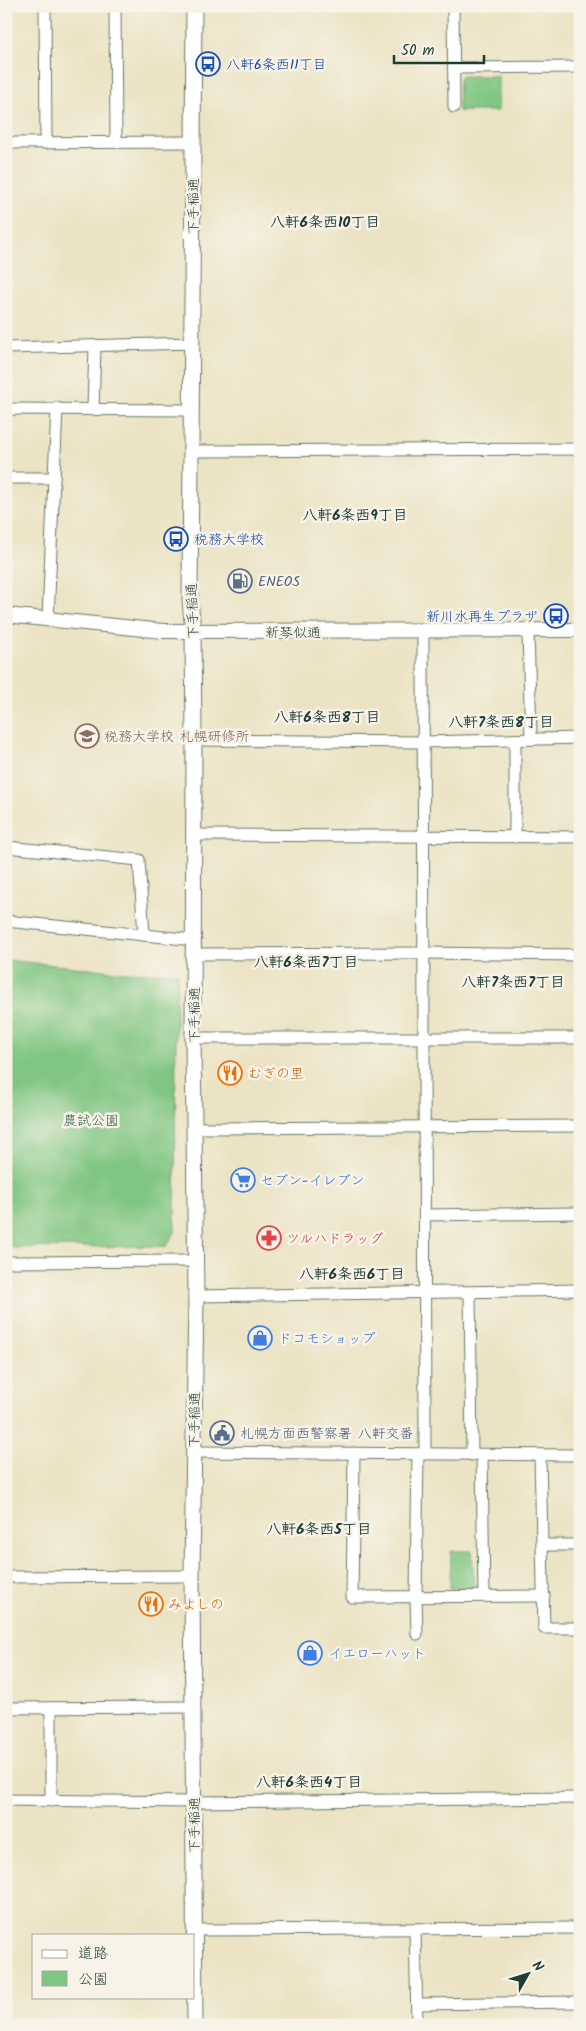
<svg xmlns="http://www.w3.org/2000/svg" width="586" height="2031" font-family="Kalam,'Klee One',sans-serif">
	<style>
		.green { fill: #80c682; stroke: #50825b }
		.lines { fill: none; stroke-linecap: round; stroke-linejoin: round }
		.minor-casing { stroke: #676; stroke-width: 13 }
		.tertiary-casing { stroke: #676; stroke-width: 16 }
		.secondary-casing { stroke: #676; stroke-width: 17 }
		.minor { stroke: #fff; stroke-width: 11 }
		.tertiary { stroke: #fff; stroke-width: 14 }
		.secondary { stroke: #fff; stroke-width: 15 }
		.labels { text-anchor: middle; stroke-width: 5; stroke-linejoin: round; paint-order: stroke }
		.transit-label { font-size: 14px; fill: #164399; stroke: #f7f3e8; text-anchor: start }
		.street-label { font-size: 14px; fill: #1f3d34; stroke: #f7f3e8 }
		.service-label { font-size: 14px; fill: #4e5e75; stroke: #f7f3e8; text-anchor: start }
		.education-label { font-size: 14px; fill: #785e54; stroke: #f7f3e8; text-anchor: start }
		.food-label { font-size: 14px; fill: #c56008; stroke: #f7f3e8; text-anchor: start }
		.park-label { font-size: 14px; fill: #375f48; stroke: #f7f3e8 }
		.shop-label { font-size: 14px; fill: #366cbe; stroke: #f7f3e8; text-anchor: start }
		.health-label { font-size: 14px; fill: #be3a42; stroke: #f7f3e8; text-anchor: start }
		.neighbourhood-label { font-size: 15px; font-weight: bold; fill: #1f3d34; stroke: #f7f3e8 }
	</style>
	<rect width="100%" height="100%" fill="#f7f3e8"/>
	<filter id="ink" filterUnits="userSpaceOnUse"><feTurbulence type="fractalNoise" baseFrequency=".02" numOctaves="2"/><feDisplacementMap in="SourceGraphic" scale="10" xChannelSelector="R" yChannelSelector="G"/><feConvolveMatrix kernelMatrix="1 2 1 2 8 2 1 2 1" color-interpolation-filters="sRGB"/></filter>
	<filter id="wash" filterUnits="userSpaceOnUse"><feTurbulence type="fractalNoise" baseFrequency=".0096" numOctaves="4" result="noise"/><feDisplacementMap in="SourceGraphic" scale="20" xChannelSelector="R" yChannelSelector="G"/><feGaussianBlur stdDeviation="1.12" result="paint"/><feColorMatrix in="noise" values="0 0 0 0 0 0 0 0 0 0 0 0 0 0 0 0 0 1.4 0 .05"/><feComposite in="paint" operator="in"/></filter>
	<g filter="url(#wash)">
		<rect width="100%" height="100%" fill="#ebe3c3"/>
		<g class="green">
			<polygon points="461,76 498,76 498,111 458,111 459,80"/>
			<polygon points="6,960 123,972 178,973 176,1008 175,1232 167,1246 6,1248"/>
			<polygon points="451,1551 472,1551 474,1586 471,1589 450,1588"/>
		</g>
	</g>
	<g filter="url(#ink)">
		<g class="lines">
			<g class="minor-casing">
				<g id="minor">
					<polyline points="45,6 46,143"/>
					<polyline points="115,6 116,142"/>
					<polyline points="453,6 454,107"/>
					<polyline points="454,68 580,67"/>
					<polyline points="6,143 193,142"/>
					<polyline points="6,348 192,343"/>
					<polyline points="93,408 95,347"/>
					<polyline points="6,409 190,410"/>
					<polyline points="191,451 580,449"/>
					<polyline points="6,478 54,478"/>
					<polyline points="48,619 57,408"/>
					<polyline points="528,631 531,739"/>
					<polyline points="423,632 425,1454"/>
					<polyline points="194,740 424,742 580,738"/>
					<polyline points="515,740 515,837"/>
					<polyline points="194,835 580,837"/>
					<polyline points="6,847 139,860 144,935"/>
					<polyline points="6,921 194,940"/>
					<polyline points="194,954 424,953 580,955"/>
					<polyline points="193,1038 580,1038"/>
					<polyline points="194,1128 580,1126"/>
					<polyline points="425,1215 580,1213"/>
					<polyline points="6,1262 196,1261"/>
					<polyline points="470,1292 472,1455"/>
					<polyline points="196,1296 580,1290"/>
					<polyline points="194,1452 580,1455"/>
					<polyline points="354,1453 352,1597 544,1596"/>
					<polyline points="482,1455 484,1596"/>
					<polyline points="540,1456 544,1628 580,1628"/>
					<polyline points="542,1545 580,1545"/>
					<polyline points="6,1577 192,1576"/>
					<polyline points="417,1634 416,1597 418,1454"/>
					<polyline points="6,1708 193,1707"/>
					<polyline points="51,1708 51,1801"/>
					<polyline points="6,1800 194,1802 580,1798"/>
					<polyline points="415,1929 417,2025"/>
					<polyline points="195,1930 580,1928"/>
					<polyline points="417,2004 580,2002"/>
				</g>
			</g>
			<g class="tertiary-casing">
				<polyline id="tertiary" points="6,615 163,631 580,630"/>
			</g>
			<g class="secondary-casing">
				<polyline id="secondary" points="194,6 190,600 193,631 194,740 193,1038 196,1296 192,1576 195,2025"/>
			</g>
			<use href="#minor" class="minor"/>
			<use href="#tertiary" class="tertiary"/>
			<use href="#secondary" class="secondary"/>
		</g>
	</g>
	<defs>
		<g id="bus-ring" transform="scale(1.25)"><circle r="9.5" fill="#f7f3e8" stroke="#1a4fb4" stroke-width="1.5"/><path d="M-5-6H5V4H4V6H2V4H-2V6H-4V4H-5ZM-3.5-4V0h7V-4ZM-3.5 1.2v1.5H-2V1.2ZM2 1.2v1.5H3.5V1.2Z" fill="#1a4fb4"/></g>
		<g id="fuel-ring" transform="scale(1.25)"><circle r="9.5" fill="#f7f3e8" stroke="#5c6f8a" stroke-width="1.5"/><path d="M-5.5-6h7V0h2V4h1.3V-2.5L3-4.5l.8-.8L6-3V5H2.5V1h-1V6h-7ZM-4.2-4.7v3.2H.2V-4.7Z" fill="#5c6f8a"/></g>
		<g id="school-ring" transform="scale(1.25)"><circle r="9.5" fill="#f7f3e8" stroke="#8d6e63" stroke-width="1.5"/><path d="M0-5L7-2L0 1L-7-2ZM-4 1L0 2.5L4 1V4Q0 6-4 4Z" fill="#8d6e63"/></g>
		<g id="restaurant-ring" transform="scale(1.25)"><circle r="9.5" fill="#f7f3e8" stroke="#e8710a" stroke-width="1.5"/><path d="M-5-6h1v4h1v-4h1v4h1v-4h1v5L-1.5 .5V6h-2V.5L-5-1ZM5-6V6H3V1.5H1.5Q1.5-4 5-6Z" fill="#e8710a"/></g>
		<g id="supermarket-ring" transform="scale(1.25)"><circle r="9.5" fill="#f7f3e8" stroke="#3f7fe0" stroke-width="1.5"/><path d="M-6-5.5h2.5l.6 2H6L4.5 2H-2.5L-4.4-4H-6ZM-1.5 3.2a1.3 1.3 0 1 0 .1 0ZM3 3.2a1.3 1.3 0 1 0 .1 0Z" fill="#3f7fe0"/></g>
		<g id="pharmacy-ring" transform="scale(1.25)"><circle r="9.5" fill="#f7f3e8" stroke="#e0444e" stroke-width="1.5"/><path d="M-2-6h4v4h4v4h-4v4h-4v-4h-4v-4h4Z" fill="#e0444e"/></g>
		<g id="shop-ring" transform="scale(1.25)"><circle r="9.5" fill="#f7f3e8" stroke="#3f7fe0" stroke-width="1.5"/><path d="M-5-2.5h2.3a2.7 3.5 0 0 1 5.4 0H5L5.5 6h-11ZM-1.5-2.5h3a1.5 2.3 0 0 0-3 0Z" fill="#3f7fe0"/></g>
		<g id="civic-ring" transform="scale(1.25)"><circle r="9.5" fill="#f7f3e8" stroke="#5c6f8a" stroke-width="1.5"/><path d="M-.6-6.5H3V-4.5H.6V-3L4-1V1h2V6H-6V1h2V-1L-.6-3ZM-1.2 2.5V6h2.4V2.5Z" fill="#5c6f8a"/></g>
	</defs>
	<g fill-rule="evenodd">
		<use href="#bus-ring" x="208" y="64"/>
		<use href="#bus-ring" x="176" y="539"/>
		<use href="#fuel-ring" x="240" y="581"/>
		<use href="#bus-ring" x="556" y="616"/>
		<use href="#school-ring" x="87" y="736"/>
		<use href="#restaurant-ring" x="230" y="1073"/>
		<use href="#supermarket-ring" x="243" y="1180"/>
		<use href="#pharmacy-ring" x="269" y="1238"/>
		<use href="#shop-ring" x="260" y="1338"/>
		<use href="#civic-ring" x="222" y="1433"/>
		<use href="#restaurant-ring" x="151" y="1604"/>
		<use href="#shop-ring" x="310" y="1653"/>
	</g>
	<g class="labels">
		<g class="transit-label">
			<text x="226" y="69">八軒6条西11丁目</text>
			<text x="194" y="544">税務大学校</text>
			<text x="538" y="621" text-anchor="end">新川水再生プラザ</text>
		</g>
		<g class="street-label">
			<text transform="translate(193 206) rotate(-90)" y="5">下手稲通</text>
			<text transform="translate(192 611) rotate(-92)" y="5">下手稲通</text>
			<text x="293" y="637">新琴似通</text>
			<text transform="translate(194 1015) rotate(-90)" y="5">下手稲通</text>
			<text transform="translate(194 1420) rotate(-89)" y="5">下手稲通</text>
			<text transform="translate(194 1825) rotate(-90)" y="5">下手稲通</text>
		</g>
		<g class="service-label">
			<text x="258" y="586">ENEOS</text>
			<text x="240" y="1438">札幌方面西警察署 八軒交番</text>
		</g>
		<g class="education-label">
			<text x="104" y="741">税務大学校 札幌研修所</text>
		</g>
		<g class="food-label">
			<text x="248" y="1078">むぎの里</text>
			<text x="168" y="1609">みよしの</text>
		</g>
		<g class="park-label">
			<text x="91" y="1125">農試公園</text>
		</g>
		<g class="shop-label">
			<text x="260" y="1185">セブン-イレブン</text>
			<text x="278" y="1343">ドコモショップ</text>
			<text x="328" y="1658">イエローハット</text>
		</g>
		<g class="health-label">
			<text x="286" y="1243">ツルハドラッグ</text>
		</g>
		<g class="neighbourhood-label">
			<text x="325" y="227">八軒6条西10丁目</text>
			<text x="355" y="520">八軒6条西9丁目</text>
			<text x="327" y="722">八軒6条西8丁目</text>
			<text x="501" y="727">八軒7条西8丁目</text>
			<text x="306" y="967">八軒6条西7丁目</text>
			<text x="513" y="987">八軒7条西7丁目</text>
			<text x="352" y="1279">八軒6条西6丁目</text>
			<text x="319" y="1534">八軒6条西5丁目</text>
			<text x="309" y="1787">八軒6条西4丁目</text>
		</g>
	</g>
	<rect width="586" height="2031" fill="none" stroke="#f7f3e8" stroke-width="25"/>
	<rect x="32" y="1934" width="162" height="65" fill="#f7f3e8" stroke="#a1aaa0"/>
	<rect x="42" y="1950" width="25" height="8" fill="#ffffff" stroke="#a1aaa0"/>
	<text x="78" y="1958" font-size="15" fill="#1f3d34">道路</text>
	<rect x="42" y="1971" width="25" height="15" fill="#80c682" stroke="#a1aaa0"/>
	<text x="78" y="1984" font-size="15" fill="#1f3d34">公園</text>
	<g transform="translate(528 1974) rotate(51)" stroke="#f7f3e8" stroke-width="4" paint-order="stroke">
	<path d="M0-4L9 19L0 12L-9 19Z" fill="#1f3d34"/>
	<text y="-8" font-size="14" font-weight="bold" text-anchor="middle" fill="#1f3d34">N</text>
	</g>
	<path d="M394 55v8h90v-8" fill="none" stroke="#1f3d34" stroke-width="2.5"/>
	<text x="401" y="55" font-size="15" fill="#1f3d34" stroke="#f7f3e8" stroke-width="4" paint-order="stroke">50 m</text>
</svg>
